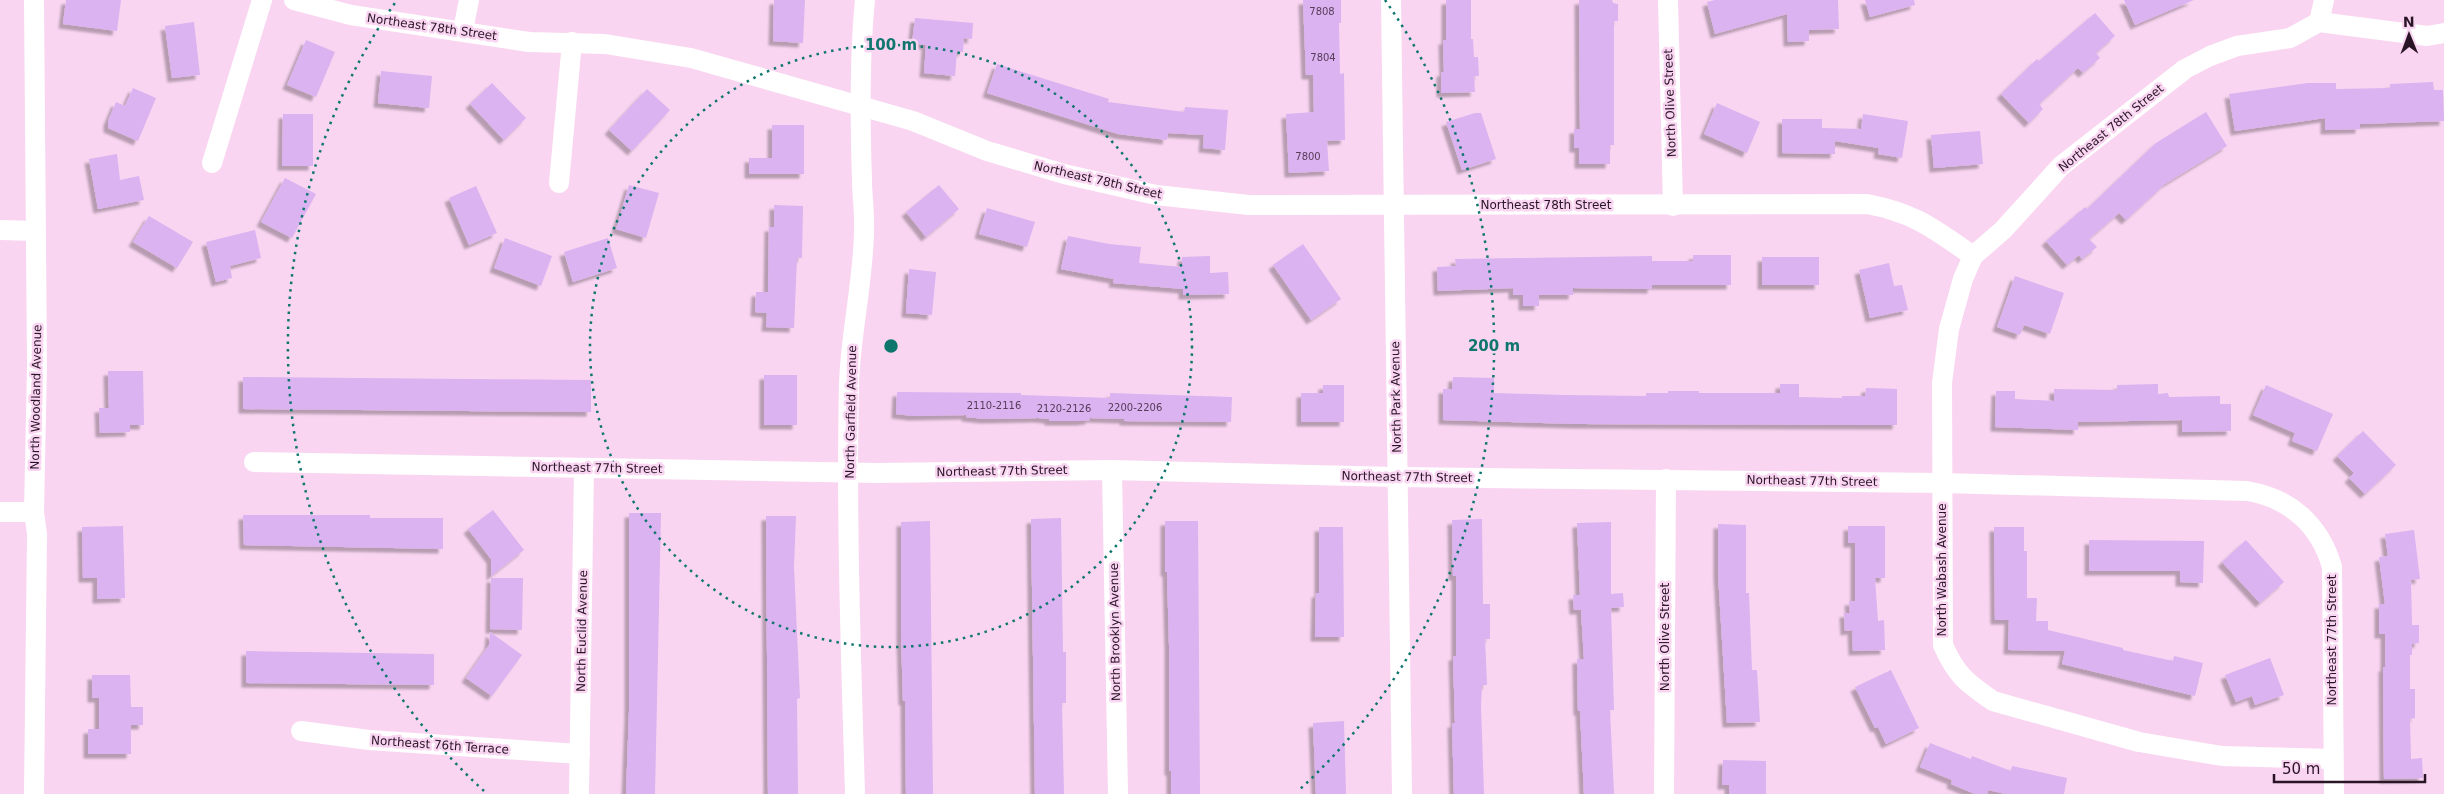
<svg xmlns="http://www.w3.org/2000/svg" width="2444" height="794" font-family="'DejaVu Sans',sans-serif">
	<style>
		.building { fill: #dab3f0; filter: url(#shadow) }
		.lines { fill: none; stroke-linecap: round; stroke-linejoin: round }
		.street { stroke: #fff; stroke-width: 20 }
		.ring { fill: none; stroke: #0f766e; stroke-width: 2.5; stroke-dasharray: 2.5 5 }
		.labels { text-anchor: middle; stroke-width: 5; stroke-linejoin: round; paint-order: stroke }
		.number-label { font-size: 10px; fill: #563c59 }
		.street-label { font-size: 12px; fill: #2a1527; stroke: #f9d5f1 }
		.centre { fill: #0f766e; stroke: #f9d5f1; stroke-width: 2.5 }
		.ring-label { font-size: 15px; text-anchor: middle; font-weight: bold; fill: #0f766e; stroke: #f9d5f1; stroke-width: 5; stroke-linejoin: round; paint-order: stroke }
	</style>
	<defs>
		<filter id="shadow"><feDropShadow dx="-4.5" dy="4.5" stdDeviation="1" flood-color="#0004"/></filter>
	</defs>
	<rect width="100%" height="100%" fill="#f9d5f1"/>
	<g class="building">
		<polygon points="66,0 121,0 117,31 63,24"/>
		<polygon points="774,0 805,0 803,43 773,41"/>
		<polygon points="1303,0 1341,0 1341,23 1339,23 1340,74 1344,73 1345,140 1327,141 1329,171 1289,173 1286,114 1314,112 1313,75 1306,75"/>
		<polygon points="1446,0 1471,0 1471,39 1473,39 1474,57 1478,57 1479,76 1474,76 1475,92 1441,93 1441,72 1444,72 1443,40 1446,40"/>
		<polygon points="1579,0 1612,0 1613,3 1618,4 1618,21 1614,21 1614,145 1610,145 1610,164 1579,164 1579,148 1574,148 1574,129 1580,129"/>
		<polygon points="1715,0 1838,0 1839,29 1809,30 1809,41 1788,42 1787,14 1715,34 1707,2"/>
		<polygon points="1865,0 1914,0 1915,5 1870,17"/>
		<polygon points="2124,0 2194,0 2135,25"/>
		<polygon points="2095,13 2115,36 2096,53 2100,58 2083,73 2078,68 2039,104 2043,109 2029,123 2001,94 2037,59 2039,61"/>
		<polygon points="915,18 973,23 972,39 964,38 963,52 957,51 955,76 924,73 926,45 912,43"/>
		<polygon points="194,22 200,75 172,78 165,26"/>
		<polygon points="306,40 335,52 316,97 287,85"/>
		<polygon points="997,64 1109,99 1108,102 1184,112 1185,107 1228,110 1225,150 1203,148 1204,135 1168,133 1167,140 1118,134 987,93"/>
		<polygon points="381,71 432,76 429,108 378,103"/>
		<polygon points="2433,82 2434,90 2443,90 2444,121 2360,124 2360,129 2325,130 2325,118 2235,131 2229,94 2308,83 2336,83 2336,89 2390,88 2390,84"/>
		<polygon points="492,83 526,118 504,140 470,104"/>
		<polygon points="133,88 156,98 138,141 108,128 108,121 116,102 125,106"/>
		<polygon points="647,89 670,110 632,151 609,130"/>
		<polygon points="1717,103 1760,122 1747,153 1704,134"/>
		<polygon points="2206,112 2227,146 2165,184 2126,220 2119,213 2089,239 2097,247 2082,259 2079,255 2067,265 2046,241 2085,207 2087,209 2156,143"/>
		<polygon points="1475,113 1481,113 1496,159 1462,170 1446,122"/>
		<polygon points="283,114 313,114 313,166 282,166"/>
		<polygon points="1863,114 1908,121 1902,158 1878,154 1879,148 1835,141 1835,154 1782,153 1782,119 1822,119 1822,128 1861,129"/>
		<polygon points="772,125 804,125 804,174 749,174 749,158 772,158"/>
		<polygon points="1980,131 1983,164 1934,168 1931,135"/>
		<polygon points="117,154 120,180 139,176 144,200 98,209 89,159"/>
		<polygon points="285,178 316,194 292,238 261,222"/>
		<polygon points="629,185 659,193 646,238 616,229"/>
		<polygon points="939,185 959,209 926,237 906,212"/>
		<polygon points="476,186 497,233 469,245 449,198"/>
		<polygon points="774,205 803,206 802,258 797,258 794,328 766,327 767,313 755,312 756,292 768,292 769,227 774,227"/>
		<polygon points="987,208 1035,222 1027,247 979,234"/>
		<polygon points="149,216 193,242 177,268 133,242"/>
		<polygon points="255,230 261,258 230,266 232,278 216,282 206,242"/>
		<polygon points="1068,236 1109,244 1141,247 1139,263 1182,267 1182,257 1210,256 1210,273 1228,272 1229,294 1183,295 1183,289 1113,283 1114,279 1061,269"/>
		<polygon points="505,238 552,256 541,286 494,268"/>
		<polygon points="608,238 617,268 573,282 564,252"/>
		<polygon points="1303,244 1341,299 1311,320 1273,265"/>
		<polygon points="1693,255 1731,255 1731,285 1652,285 1652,289 1573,288 1573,295 1539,295 1539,306 1523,306 1523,295 1513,295 1513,288 1438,291 1437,267 1456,266 1455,259 1652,256 1652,261 1693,261"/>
		<rect x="1762" y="257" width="57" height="28"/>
		<polygon points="1889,263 1894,286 1902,285 1908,310 1870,318 1859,270"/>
		<polygon points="909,269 936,272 932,315 906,313"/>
		<polygon points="2015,276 2064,293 2050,334 2024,325 2020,335 1997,327"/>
		<polygon points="108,371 143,371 144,425 130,425 130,432 100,433 99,408 109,408"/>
		<rect x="764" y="375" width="33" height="50"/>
		<polygon points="243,377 591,380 591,412 243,409"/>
		<polygon points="1453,377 1494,378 1494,393 1564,395 1646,396 1646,393 1668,393 1668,391 1699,391 1699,393 1780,393 1780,384 1799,384 1799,397 1842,398 1842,396 1865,396 1866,388 1897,389 1897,425 1579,424 1443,420 1443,389 1452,389"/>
		<polygon points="2158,384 2158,394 2168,393 2169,397 2220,396 2220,404 2231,404 2231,431 2182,432 2182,420 2078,422 2078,430 1995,427 1996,391 2015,391 2015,399 2054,401 2054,389 2117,390 2117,385"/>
		<polygon points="1323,385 1344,385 1344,422 1301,422 1301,393 1323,393"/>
		<polygon points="2266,385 2333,414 2317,451 2292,441 2295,433 2253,415"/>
		<polygon points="897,392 1021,393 1021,395 1110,398 1110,393 1232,397 1231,422 1124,421 1124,419 1090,418 1090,420 1080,421 1049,421 1049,419 1038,418 985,419 966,417 966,415 913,416 896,414"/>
		<polygon points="2363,431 2396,465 2365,494 2349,478 2354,473 2337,456"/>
		<polygon points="493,510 524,550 491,576 491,559 468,529"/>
		<polygon points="629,513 661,513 655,794 626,794 629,712"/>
		<polygon points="243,515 370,515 370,518 443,518 443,549 244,545"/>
		<polygon points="766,516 796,516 794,567 800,698 797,699 798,794 768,794"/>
		<polygon points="1061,518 1063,652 1066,652 1066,703 1062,703 1064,794 1035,794 1031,519"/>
		<polygon points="1482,519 1483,604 1490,604 1490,639 1485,639 1487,685 1482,685 1481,706 1484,794 1454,794 1452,723 1455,723 1453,656 1456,656 1456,576 1453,576 1452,520"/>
		<polygon points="930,521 933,794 906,794 905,701 903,701 901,635 901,522"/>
		<polygon points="1165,521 1198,521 1200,794 1171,794 1171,771 1169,771 1169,645 1167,572 1165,572"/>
		<polygon points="1611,522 1611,594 1623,593 1624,607 1611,608 1614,710 1610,710 1614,794 1584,794 1580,711 1578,711 1577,659 1584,659 1581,610 1574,610 1573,595 1580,595 1577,523"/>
		<polygon points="1718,524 1746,525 1746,593 1749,593 1752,670 1757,670 1760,722 1727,723 1718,574"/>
		<polygon points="123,526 125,598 97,599 97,578 83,578 82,527"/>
		<polygon points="1848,526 1885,526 1885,578 1875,578 1878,621 1884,620 1885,650 1853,651 1852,630 1845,631 1844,613 1850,613 1849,601 1855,601 1855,543 1848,543"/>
		<polygon points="1319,527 1343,527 1344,637 1315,637 1316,593 1319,593"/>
		<polygon points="1994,527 2024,527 2024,551 2027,551 2027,598 2037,598 2036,621 2048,621 2048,630 2123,648 2123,650 2173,661 2174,656 2203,663 2195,696 2062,664 2065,651 2008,650 2009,620 1995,620"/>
		<polygon points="2414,530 2420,579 2411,580 2412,625 2419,625 2419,643 2412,644 2412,655 2410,655 2410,689 2415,689 2415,718 2410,719 2411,759 2422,758 2423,778 2384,779 2383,667 2385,667 2385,634 2379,634 2379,604 2385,604 2379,557 2388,556 2385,534"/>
		<polygon points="2089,540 2204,541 2203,583 2180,582 2180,571 2089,571"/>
		<polygon points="2246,540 2284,582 2260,603 2222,562"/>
		<polygon points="491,578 523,578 522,630 490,629"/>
		<polygon points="490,632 522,655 492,696 466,678 489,645"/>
		<polygon points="246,651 434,654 434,685 246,683"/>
		<polygon points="2270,658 2284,695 2255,705 2252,696 2236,702 2225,675"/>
		<polygon points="1891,670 1919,728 1886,744 1878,727 1875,728 1855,687"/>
		<polygon points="92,675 130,675 131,707 143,707 143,725 131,725 131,754 88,754 88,729 99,729 99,698 92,698"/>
		<polygon points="1344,721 1346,794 1316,794 1313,723"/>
		<polygon points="1930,743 1971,759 1972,756 2011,771 2012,766 2067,778 2064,794 2006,794 1988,790 1987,794 1975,794 1951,784 1952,780 1920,767"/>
		<polygon points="1723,760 1766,761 1766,794 1729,794 1729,785 1722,785"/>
	</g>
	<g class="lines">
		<g class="street">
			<path d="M294,0L351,15L529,42L605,44L691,58L913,121L987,151L1064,174L1156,195L1249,205L1867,204C1915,213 1934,229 1973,256"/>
			<polyline points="1391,0 1402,794"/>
			<polyline points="1668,0 1673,206"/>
			<polyline points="2319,22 2324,0"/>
			<polyline points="463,30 469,0"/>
			<polyline points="212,163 262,0"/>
			<polyline points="559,183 572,42"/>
			<polyline points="0,230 35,231"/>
			<path d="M254,462L877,473L1112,470L1397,477L1942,483L2247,491C2290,498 2320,525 2332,567L2334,794"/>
			<polyline points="1112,470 1118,794"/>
			<polyline points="0,512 34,512"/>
			<polyline points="301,731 369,740 580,754"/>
			<path d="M2332,759L2222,756L2139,742L1993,701C1967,683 1956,675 1943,645L1942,383L1949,329L1963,279L1973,256L2003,230L2061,166L2185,69L2210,56L2237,46L2290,38L2319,22L2427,36L2444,33"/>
			<polyline points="34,794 37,534 34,512 37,366 34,0"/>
			<polyline points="579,794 584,468"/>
			<path d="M855,794C851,657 846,520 849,382C851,332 863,282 864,232C865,214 862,197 862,180C860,120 859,59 865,0"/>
			<polyline points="1664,794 1666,479"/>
		</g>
	</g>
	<g class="ring">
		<circle cx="891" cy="346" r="301"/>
		<path d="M484 791A603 603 0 0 1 397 0M1385 0A603 603 0 0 1 1298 791"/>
	</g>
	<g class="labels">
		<g class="number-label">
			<text x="1322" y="15">7808</text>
			<text x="1323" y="61">7804</text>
			<text x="1308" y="160">7800</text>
			<text x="994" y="409">2110-2116</text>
			<text x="1135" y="411">2200-2206</text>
			<text x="1064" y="412">2120-2126</text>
		</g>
		<g class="street-label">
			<text transform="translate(432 27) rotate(8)" y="4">Northeast 78th Street</text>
			<text transform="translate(1670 103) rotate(-92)" y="4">North Olive Street</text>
			<text transform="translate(2111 128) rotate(-39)" y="4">Northeast 78th Street</text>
			<text transform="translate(1098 180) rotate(13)" y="4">Northeast 78th Street</text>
			<text x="1546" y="209">Northeast 78th Street</text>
			<text transform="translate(36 397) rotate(-89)" y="4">North Woodland Avenue</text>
			<text transform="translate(1396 397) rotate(-91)" y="4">North Park Avenue</text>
			<text transform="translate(851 412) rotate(-89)" y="4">North Garfield Avenue</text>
			<text transform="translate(597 468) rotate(1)" y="4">Northeast 77th Street</text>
			<text transform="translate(1002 471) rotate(-1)" y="4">Northeast 77th Street</text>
			<text transform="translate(1407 477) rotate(1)" y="4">Northeast 77th Street</text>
			<text transform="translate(1812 481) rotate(1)" y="4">Northeast 77th Street</text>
			<text transform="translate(1942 570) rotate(-90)" y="4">North Wabash Avenue</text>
			<text transform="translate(582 631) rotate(-89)" y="4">North Euclid Avenue</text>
			<text transform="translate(1115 632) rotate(-91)" y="4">North Brooklyn Avenue</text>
			<text transform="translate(1665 637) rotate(-90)" y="4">North Olive Street</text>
			<text transform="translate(2332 640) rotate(-90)" y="4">Northeast 77th Street</text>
			<text transform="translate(440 745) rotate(4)" y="4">Northeast 76th Terrace</text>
		</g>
	</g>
	<circle cx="891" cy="346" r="8" class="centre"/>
	<g class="ring-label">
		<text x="891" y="50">100 m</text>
		<text x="1494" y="351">200 m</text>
	</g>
	<g transform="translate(2409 35) rotate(359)" stroke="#f9d5f1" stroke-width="4" paint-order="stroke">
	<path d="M0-4L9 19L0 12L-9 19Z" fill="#2a1527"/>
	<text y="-8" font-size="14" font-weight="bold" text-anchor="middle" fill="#2a1527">N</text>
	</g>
	<path d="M2274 774v8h151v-8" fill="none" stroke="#2a1527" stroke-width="2.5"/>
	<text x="2282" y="774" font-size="15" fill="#2a1527" stroke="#f9d5f1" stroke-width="4" paint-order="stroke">50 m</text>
</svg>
